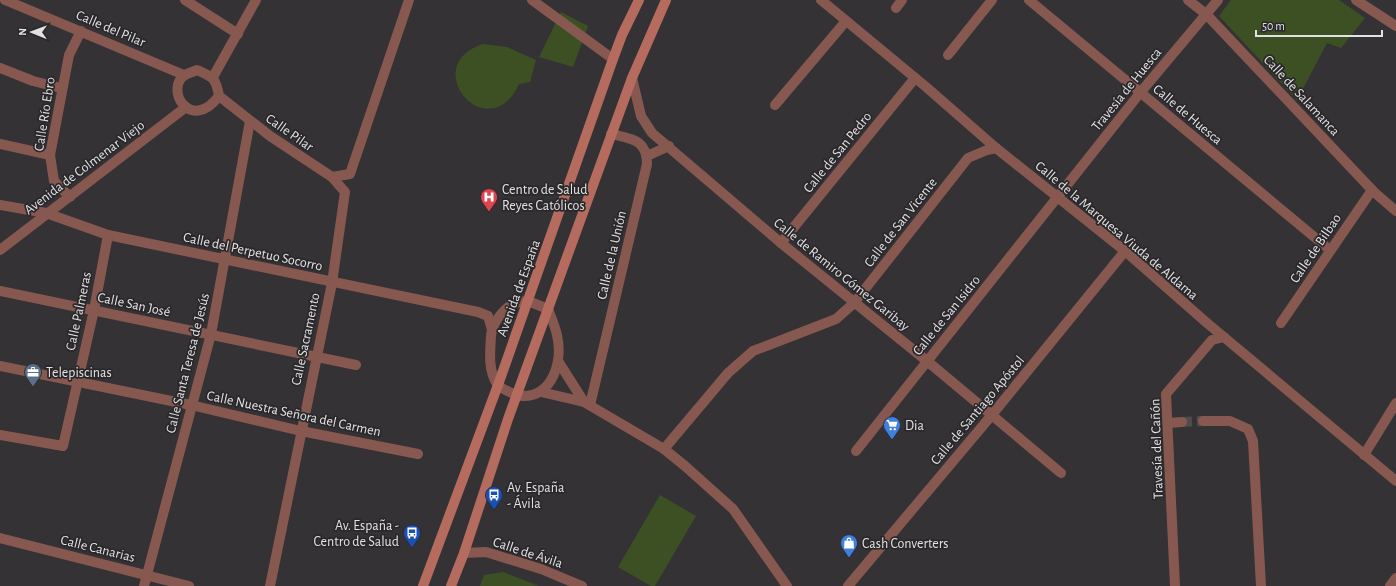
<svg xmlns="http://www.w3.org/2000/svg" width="1396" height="586" font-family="'Alegreya Sans',sans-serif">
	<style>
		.green { fill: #3c5024 }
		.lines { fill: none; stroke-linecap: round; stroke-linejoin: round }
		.minor-tunnel { stroke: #4e4c4f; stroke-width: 10; stroke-dasharray: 10 5; stroke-linecap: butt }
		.pedestrian { stroke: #875850; stroke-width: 10 }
		.minor { stroke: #875850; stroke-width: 10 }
		.secondary { stroke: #b56b5e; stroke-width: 10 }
		.labels { text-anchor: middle; stroke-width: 3.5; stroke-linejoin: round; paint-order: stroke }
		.street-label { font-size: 14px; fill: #e2e1e3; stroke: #2a282b }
		.poi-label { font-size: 14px; fill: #e2e1e3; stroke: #2a282b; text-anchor: start }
	</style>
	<rect width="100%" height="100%" fill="#343235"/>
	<g class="green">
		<polygon points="1231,0 1339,0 1365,18 1341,48 1327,43 1297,100 1219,16"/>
		<polygon points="561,12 588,26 573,67 539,57"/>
		<path d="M483,44L507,47L536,60L530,82L519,84C489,150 416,66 483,44Z"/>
		<polygon points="660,495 696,516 655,586 651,586 618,567"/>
		<polygon points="503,572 539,586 480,586 484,575"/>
	</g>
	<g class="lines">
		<polyline class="minor-tunnel" points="1182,422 1203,421"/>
		<g class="pedestrian">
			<polyline points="896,8 902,0"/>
			<polyline points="948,55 992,0"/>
			<polyline points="775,105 846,21"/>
			<polyline points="70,197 54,181 50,155 69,55 81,31"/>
			<polyline points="781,243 915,78"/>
			<polyline points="1281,323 1372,190"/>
			<polyline points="1364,455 1396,403"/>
		</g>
		<g class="minor">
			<polyline points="5,0 184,75"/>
			<polyline points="185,0 238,34"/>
			<polyline points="532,0 613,59"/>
			<polyline points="821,0 925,86 996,148 1125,251 1207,323 1396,481"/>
			<polyline points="1029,0 1330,250"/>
			<polyline points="1188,0 1206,14 1374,192 1396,211"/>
			<polyline points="1356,0 1396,26"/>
			<polyline points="0,68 33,81 61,88"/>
			<path d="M197,70C213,77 216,78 219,96C190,134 164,88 185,75C188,73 193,72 197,70Z"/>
			<polyline points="213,77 256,0"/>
			<polyline points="632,78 641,116 652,133 781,243 927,361 1061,473"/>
			<polyline points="219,96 270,136 332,177 345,192 332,283 270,586"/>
			<polyline points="0,144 50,155"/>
			<polyline points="647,156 669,146"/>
			<polyline points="332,177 350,174 409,0"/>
			<polyline points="0,205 46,213 108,235 478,312 488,316 492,330"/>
			<polyline points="0,250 186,107"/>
			<polyline points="0,291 356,365"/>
			<path d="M528,301L548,309C551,317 555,326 557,335C563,361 553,397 522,396C515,395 501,389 497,384C488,370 490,352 491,336C492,324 502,310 513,304C517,302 523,302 528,301Z"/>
			<polyline points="558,361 584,402"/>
			<polyline points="0,366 191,405 301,431 418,454"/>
			<polyline points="541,392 584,402 664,449 685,466 733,509 787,586"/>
			<path d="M590,405L647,164C647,139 631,139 611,134"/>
			<polyline points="1203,421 1230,421 1248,429 1253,441 1261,586"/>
			<polyline points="1168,423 1182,422"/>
			<polyline points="0,435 63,446 94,310 108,235"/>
			<polyline points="664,449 728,373 753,351 836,319 854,303 968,158 987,150 996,148"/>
			<polyline points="856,451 1140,93 1218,0"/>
			<polyline points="0,538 189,586"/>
			<polyline points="464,553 486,552 541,569 582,586"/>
			<polyline points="144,586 211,334 250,121"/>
			<polyline points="848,586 991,416 1125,251"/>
			<polyline points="1175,586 1166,394 1212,340 1224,337"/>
			<polyline points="1390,586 1396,578"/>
		</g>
		<g class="secondary">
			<polyline points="423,586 498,385 613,59 622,35 639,0"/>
			<polyline points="451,586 464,553 508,419 632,78 666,0"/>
		</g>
	</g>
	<defs>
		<g id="hospital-pin" transform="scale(0.9)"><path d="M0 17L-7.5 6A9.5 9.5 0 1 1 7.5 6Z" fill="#e0444e" stroke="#2a282b"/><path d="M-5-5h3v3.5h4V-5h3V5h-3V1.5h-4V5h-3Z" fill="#fff"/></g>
		<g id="office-pin" transform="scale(0.9)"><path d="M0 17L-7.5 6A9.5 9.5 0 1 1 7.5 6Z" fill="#5c6f8a" stroke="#2a282b"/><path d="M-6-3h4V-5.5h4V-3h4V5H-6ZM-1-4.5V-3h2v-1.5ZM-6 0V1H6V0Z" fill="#fff"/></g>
		<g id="supermarket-pin" transform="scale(0.9)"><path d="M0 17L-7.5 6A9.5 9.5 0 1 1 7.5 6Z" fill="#3f7fe0" stroke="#2a282b"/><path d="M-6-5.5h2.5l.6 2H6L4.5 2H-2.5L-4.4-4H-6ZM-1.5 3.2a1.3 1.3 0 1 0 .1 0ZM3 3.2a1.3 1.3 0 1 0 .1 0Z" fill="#fff"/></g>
		<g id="bus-pin" transform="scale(0.9)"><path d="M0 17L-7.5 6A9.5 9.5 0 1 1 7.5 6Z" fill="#1a4fb4" stroke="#2a282b"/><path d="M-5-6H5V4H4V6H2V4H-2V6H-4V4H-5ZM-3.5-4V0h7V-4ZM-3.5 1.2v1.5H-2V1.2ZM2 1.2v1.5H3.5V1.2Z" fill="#fff"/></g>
		<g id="shop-pin" transform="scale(0.9)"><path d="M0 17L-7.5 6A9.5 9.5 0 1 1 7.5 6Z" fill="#3f7fe0" stroke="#2a282b"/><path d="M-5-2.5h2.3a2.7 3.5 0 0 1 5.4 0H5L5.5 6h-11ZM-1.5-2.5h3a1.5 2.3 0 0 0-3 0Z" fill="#fff"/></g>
	</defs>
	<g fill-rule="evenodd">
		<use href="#hospital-pin" x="489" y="197"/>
		<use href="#office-pin" x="33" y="372"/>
		<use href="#supermarket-pin" x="892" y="425"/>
		<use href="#bus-pin" x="494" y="495"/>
		<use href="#bus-pin" x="412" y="533"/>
		<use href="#shop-pin" x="849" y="543"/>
	</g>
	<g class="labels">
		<g class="street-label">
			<text transform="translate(111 28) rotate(23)" y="5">Calle del Pilar</text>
			<text transform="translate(1126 89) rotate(-51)" y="5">Travesía de Huesca</text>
			<text transform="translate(1302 95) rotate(47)" y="5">Calle de Salamanca</text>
			<text transform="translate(44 114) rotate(-81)" y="5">Calle Río Ebro</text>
			<text transform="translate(1188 114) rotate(40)" y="5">Calle de Huesca</text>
			<text transform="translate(290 132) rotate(35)" y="5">Calle Pilar</text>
			<text transform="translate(837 152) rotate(-51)" y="5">Calle de San Pedro</text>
			<text transform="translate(84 167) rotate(-37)" y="5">Avenida de Colmenar Viejo</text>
			<text transform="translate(900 222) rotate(-52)" y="5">Calle de San Vicente</text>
			<text transform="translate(1117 230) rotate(40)" y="5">Calle de la Marquesa Viuda de Aldama</text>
			<text transform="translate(1315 248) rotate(-56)" y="5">Calle de Bilbao</text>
			<text transform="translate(253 251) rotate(12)" y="5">Calle del Perpetuo Socorro</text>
			<text transform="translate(611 255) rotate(-77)" y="5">Calle de la Unión</text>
			<text transform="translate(842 274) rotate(39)" y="5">Calle de Ramiro Gómez Garibay</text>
			<text transform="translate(518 288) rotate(-70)" y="5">Avenida de España</text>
			<text transform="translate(134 304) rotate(12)" y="5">Calle San José</text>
			<text transform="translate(78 311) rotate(-78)" y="5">Calle Palmeras</text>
			<text transform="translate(946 315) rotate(-51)" y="5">Calle de San Isidro</text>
			<text transform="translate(305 339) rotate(-78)" y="5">Calle Sacramento</text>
			<text transform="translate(187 363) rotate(-76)" y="5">Calle Santa Teresa de Jesús</text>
			<text transform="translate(977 410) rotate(-50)" y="5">Calle de Santiago Apóstol</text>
			<text transform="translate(294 413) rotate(12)" y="5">Calle Nuestra Señora del Carmen</text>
			<text transform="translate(1156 449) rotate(-92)" y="5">Travesía del Cañón</text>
			<text transform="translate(98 548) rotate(14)" y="5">Calle Canarias</text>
			<text transform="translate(528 552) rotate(18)" y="5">Calle de Ávila</text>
		</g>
		<g class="poi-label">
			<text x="502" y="194">Centro de Salud<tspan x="502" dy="16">Reyes Católicos</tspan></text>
			<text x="46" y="377">Telepiscinas</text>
			<text x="905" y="430">Dia</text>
			<text x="507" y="492">Av. España<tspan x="507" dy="16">- Ávila</tspan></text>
			<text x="399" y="530" text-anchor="end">Av. España -<tspan x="399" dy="16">Centro de Salud</tspan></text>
			<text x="862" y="548">Cash Converters</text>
		</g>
	</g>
	<g transform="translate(32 32) rotate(271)" stroke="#2a282b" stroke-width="3" paint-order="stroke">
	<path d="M0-3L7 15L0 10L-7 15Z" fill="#e2e1e3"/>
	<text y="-6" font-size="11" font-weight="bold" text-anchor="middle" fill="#e2e1e3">N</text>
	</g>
	<path d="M1256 30v6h126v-6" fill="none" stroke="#e2e1e3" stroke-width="2"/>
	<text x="1262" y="30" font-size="12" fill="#e2e1e3" stroke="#2a282b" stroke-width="3" paint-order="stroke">50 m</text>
</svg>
